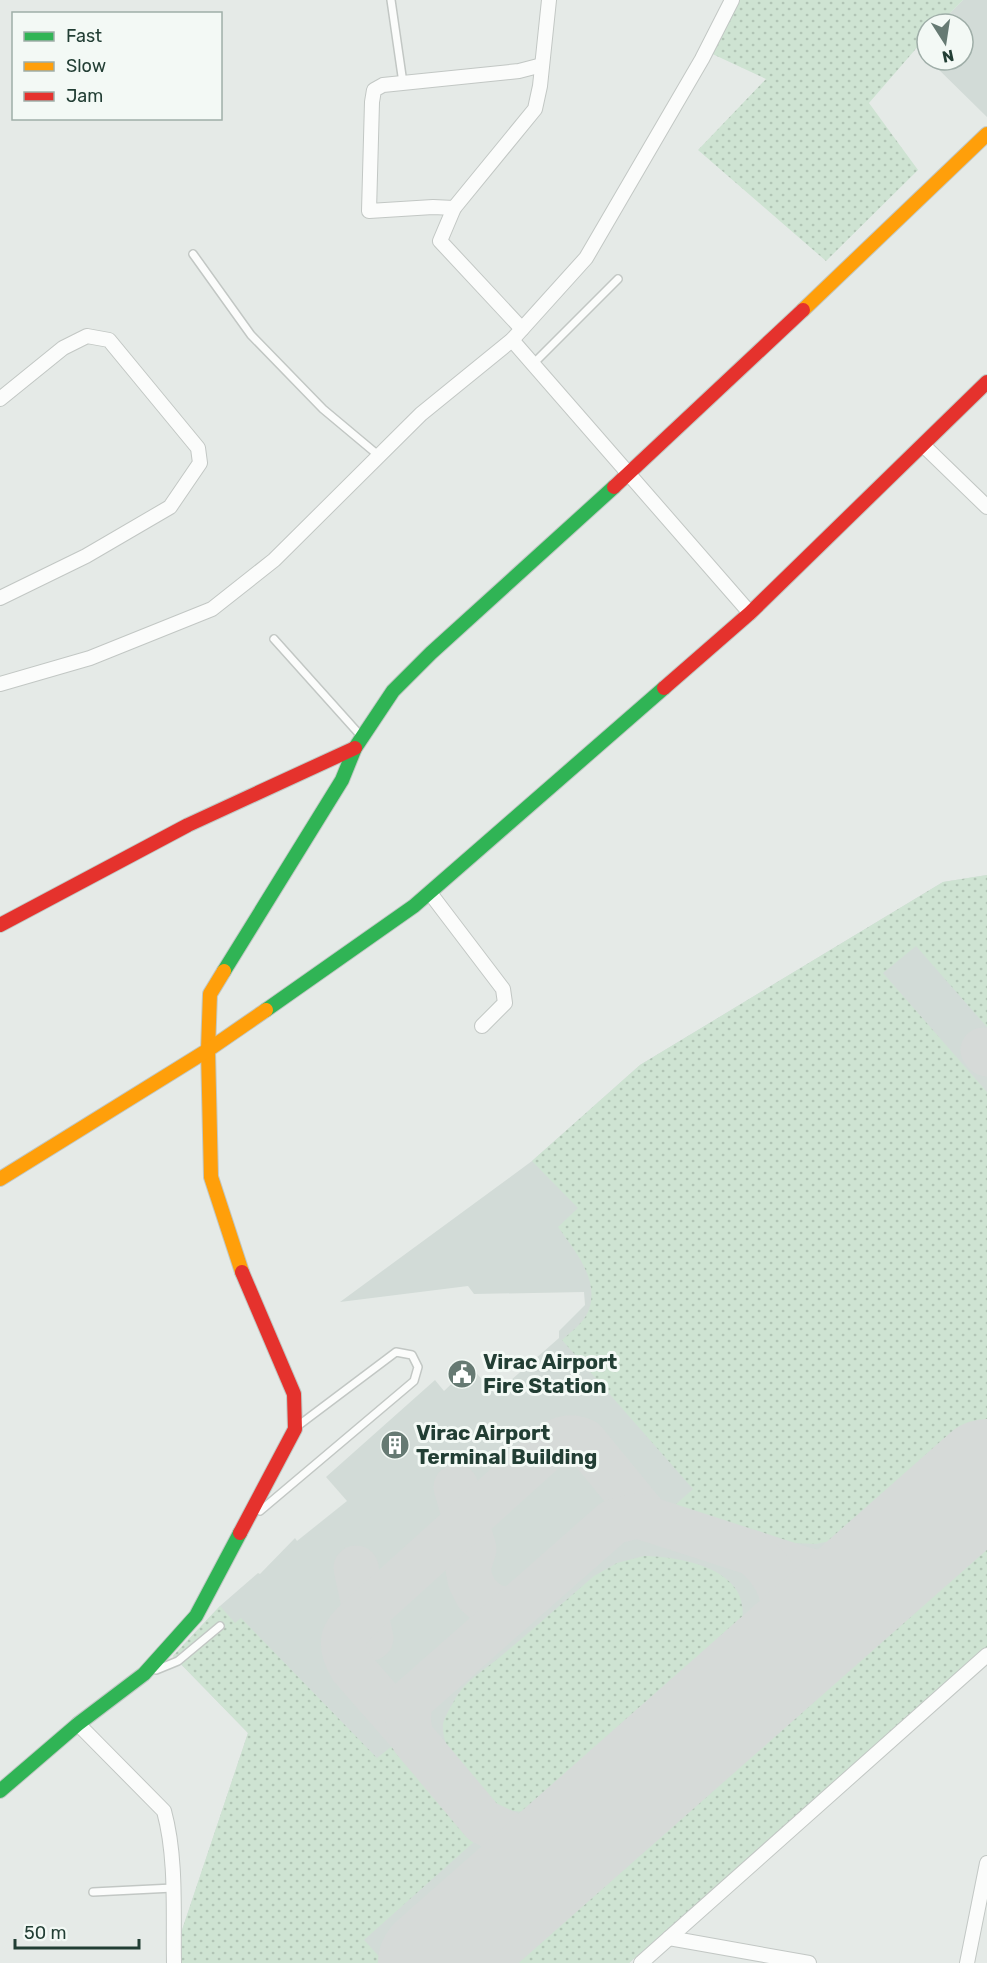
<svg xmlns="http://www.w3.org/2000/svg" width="987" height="1963" font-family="Rubik,sans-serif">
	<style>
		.built { fill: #d2dbd7 }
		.grass { fill: url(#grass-dots) }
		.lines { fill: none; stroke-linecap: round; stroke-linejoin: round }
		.taxiway { stroke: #d6dad8; stroke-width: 45 }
		.runway { stroke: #d6dad8; stroke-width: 112 }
		.lane-casing { stroke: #c2c7c4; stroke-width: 10 }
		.street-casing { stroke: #c2c7c4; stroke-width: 16 }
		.fast-casing { stroke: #c0c8c4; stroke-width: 16 }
		.slow-casing { stroke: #c0c8c4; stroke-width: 16 }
		.jam-casing { stroke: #c0c8c4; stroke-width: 16 }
		.lane { stroke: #fbfcfb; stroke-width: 7 }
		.street { stroke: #fbfcfb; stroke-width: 14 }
		.fast { stroke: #30b455; stroke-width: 14 }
		.slow { stroke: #ff9f0a; stroke-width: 14 }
		.jam { stroke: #e5322d; stroke-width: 14 }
		.labels { text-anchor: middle; stroke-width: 6; stroke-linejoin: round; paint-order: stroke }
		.poi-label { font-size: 21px; font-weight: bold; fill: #223e34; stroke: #f3f9f5; text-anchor: start }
	</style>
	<defs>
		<pattern id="grass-dots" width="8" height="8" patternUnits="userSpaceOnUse" patternTransform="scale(1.5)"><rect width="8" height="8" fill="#cee3d2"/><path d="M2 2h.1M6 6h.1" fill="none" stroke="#b1c4b5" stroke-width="1.8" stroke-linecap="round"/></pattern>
	</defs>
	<rect width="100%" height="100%" fill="#e5eae7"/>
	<g class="built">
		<polygon points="963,0 987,0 987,117 929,60 963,60 963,24 939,24"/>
		<polygon points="987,875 987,1647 629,1963 181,1963 182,1930 248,1733 173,1656 220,1606 258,1573 260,1574 295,1538 297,1541 347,1501 326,1477 435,1380 444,1391 470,1366 495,1394 559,1338 559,1331 585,1305 584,1292 474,1294 468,1286 340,1302 532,1161 640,1065 943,882"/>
	</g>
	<g class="grass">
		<polygon points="734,0 963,0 939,24 927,24 927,36 869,103 918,170 826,261 698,150 766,79 706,51"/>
		<path d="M987,875V1027L916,946L883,973L987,1092V1426L875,1524L850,1537L816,1544L795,1543L678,1508L674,1506L693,1489L562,1340C571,1332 583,1323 588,1312C601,1281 575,1251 558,1227L578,1208L532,1161L640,1065L943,882Z"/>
		<polygon points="987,1523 987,1647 629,1963 506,1963 538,1934 528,1924"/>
		<path d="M644,1556C687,1557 760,1572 739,1631C737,1639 734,1650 729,1657C713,1676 690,1692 671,1708C634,1740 597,1771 560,1803C530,1814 504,1818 481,1792C465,1773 442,1752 443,1725C443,1719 457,1695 462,1689C472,1677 488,1667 500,1657C532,1630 563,1603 594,1576L617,1563Z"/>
		<polygon points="220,1606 235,1623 241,1618 377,1758 396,1743 475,1841 364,1940 385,1963 181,1963 182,1930 248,1733 173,1656"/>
	</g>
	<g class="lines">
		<g class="taxiway">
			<polyline points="983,1050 987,1054"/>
			<polyline points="456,1487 474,1549 468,1568 470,1580 477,1594 487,1603 496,1608 514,1609"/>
			<path d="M753,1553C801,1568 838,1588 887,1564"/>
			<polyline points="356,1568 371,1638"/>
			<path d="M410,1734L352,1668C335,1640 344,1632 366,1612L553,1443C565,1437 572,1436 584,1441L648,1519"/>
			<path d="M556,1856L483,1822L414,1740C406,1728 408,1714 411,1700L613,1522L637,1516L648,1519L753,1553C790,1583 788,1617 778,1660"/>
		</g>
		<polyline class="runway" points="434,1963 987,1475"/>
		<g class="lane-casing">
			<g id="lane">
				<polyline points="391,0 403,83"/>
				<polyline points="193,254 251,335 323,409 378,455"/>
				<polyline points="533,364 618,279"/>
				<polyline points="274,639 361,736"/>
				<polyline points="260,1511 414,1381 418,1367 412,1355 396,1352 299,1425"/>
				<polyline points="156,1670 178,1661 220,1626"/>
				<polyline points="93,1892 173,1888"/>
			</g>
		</g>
		<g class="street-casing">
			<g id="street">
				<polyline points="454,208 433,207 369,211 372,102 374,90 383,85 519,71 542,65"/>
				<polyline points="522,329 440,241 454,208 535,109 540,86 549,0"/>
				<polyline points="512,340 750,613"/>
				<polyline points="0,399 63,348 87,336 109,340 198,448 200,463 170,507 86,556 0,598"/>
				<polyline points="923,445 987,507"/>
				<polyline points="0,684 90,658 212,609 274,560 421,414 512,340 586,258 702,59 732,0"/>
				<polyline points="430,893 503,989 505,1003 482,1026"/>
				<path d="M78,1724L164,1811C177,1858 173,1915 174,1963"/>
				<polyline points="669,1938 809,1963"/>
				<polyline points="641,1963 987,1655"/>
				<polyline points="967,1963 987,1863"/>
			</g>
		</g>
		<g class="fast-casing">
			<g id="fast">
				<polyline points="224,971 342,780 355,748 393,691 431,653 614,487"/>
				<polyline points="266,1010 414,906 664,688"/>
				<polyline points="0,1791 78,1724 144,1674 196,1616 240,1533"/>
			</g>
		</g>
		<g class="slow-casing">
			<g id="slow">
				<polyline points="803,310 987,134"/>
				<polyline points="224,971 210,994 208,1050 211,1177 242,1272"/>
				<polyline points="0,1179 208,1050 266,1010"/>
			</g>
		</g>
		<g class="jam-casing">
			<g id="jam">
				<polyline points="614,487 803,310"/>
				<polyline points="664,688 750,613 987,382"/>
				<polyline points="0,925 188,825 355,748"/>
				<polyline points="240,1533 295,1429 294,1394 242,1272"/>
			</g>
		</g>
		<use href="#lane" class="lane"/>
		<use href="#street" class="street"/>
		<use href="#fast" class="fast"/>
		<use href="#slow" class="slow"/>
		<use href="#jam" class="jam"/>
	</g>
	<defs>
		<g id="civic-disc" transform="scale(1.5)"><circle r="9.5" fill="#667a73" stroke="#f3f9f5"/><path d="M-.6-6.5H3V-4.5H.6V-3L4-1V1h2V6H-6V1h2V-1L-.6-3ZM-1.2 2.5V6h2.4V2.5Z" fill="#fff"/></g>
		<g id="building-disc" transform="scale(1.5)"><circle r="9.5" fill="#667a73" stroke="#f3f9f5"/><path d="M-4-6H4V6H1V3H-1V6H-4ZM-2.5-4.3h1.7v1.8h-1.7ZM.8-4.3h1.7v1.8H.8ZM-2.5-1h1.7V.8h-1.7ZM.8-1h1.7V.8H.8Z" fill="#fff"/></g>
	</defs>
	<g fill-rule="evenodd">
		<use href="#civic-disc" x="462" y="1374"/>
		<use href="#building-disc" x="395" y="1445"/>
	</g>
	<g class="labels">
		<g class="poi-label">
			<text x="483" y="1369">Virac Airport<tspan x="483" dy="24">Fire Station</tspan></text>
			<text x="416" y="1440">Virac Airport<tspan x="416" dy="24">Terminal Building</tspan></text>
		</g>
	</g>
	<rect x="12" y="12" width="210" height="108" fill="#f3f9f5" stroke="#9faea8" stroke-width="1.5"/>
	<rect x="24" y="32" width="30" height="9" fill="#30b455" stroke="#9faea8" stroke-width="1.5"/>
	<text x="66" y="42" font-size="18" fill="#223e34">Fast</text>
	<rect x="24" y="62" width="30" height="9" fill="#ff9f0a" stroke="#9faea8" stroke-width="1.5"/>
	<text x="66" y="72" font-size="18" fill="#223e34">Slow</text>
	<rect x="24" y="92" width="30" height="9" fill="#e5322d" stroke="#9faea8" stroke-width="1.5"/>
	<text x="66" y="102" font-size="18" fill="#223e34">Jam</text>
	<g transform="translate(945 42) rotate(168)"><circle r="28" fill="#f3f9f5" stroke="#9faea8" stroke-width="1.5"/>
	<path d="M0-4.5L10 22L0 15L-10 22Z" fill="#667a73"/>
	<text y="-9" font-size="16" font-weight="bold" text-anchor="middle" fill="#223e34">N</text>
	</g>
	<path d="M15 1939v9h124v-9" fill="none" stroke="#223e34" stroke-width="3"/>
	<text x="24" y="1939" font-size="18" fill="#223e34" stroke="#f3f9f5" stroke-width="4.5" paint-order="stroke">50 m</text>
</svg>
